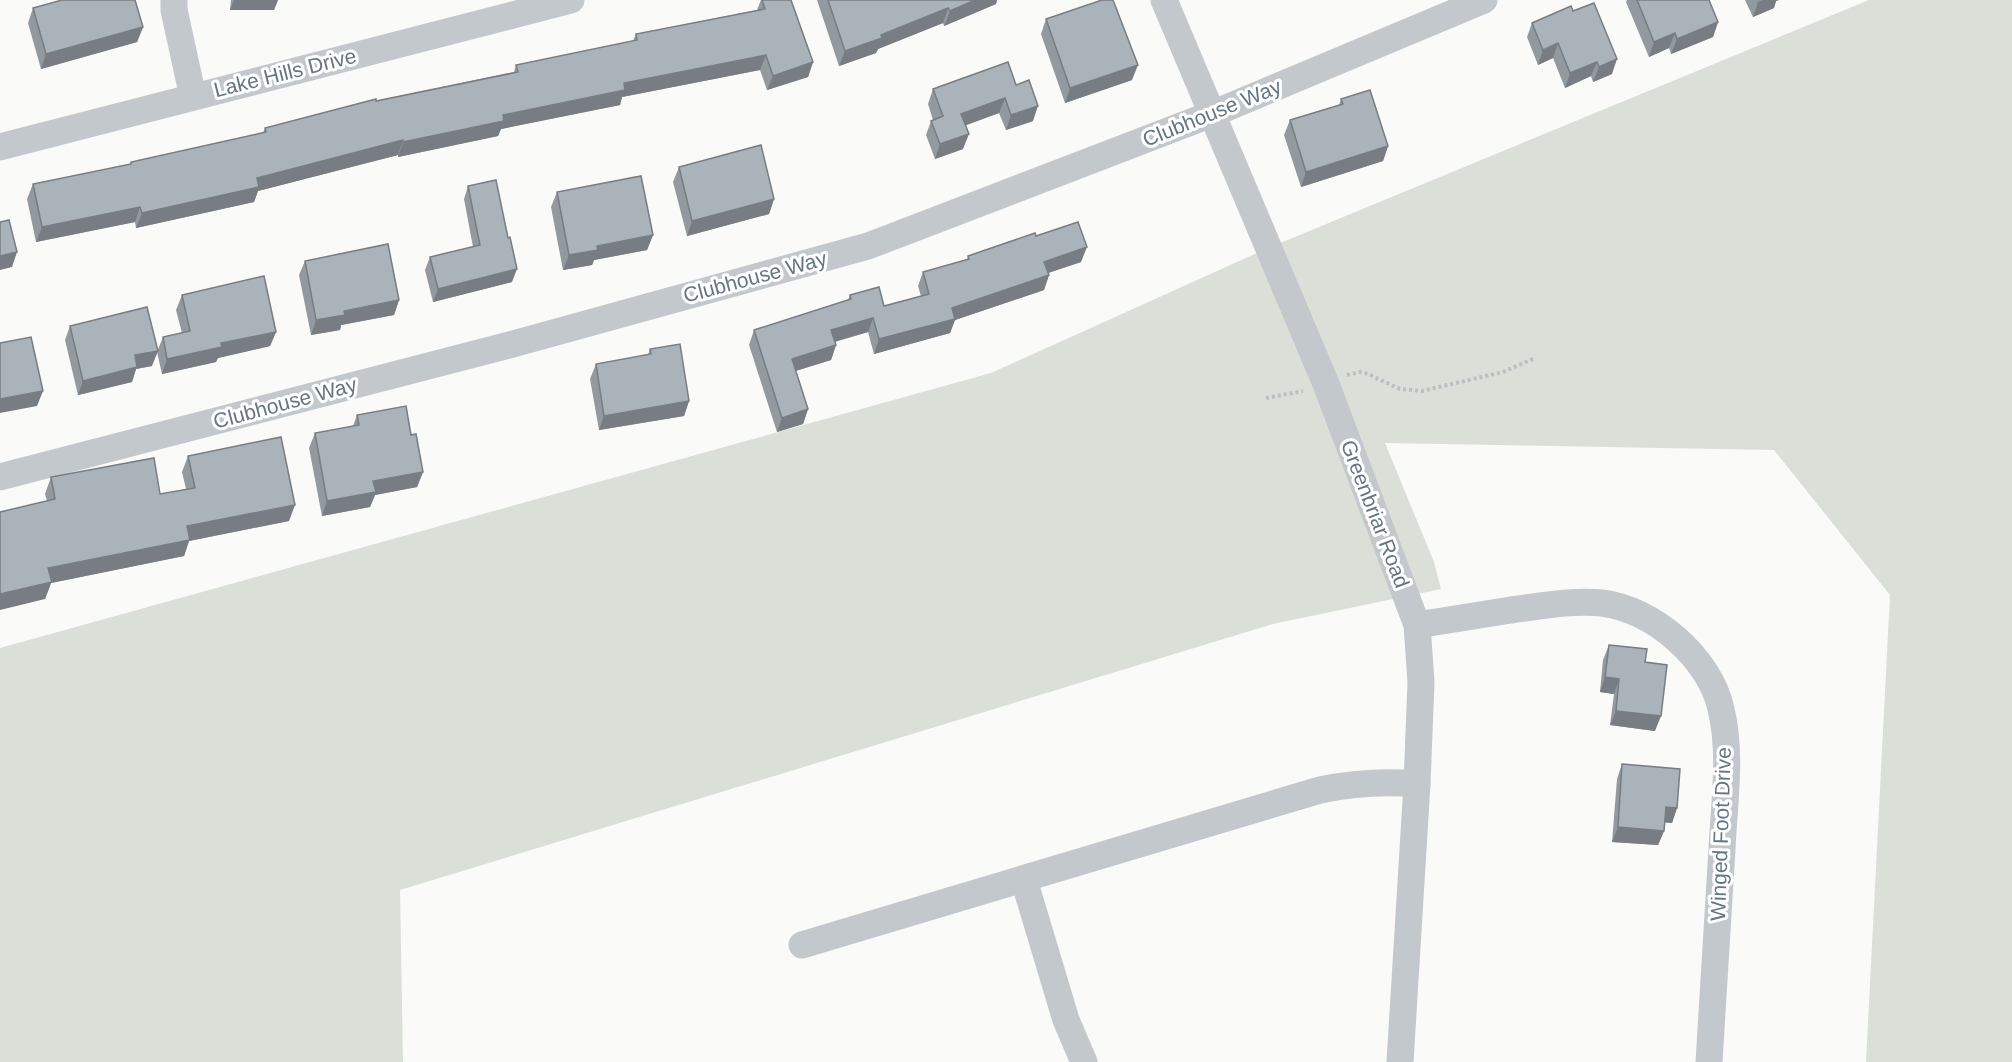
<svg xmlns="http://www.w3.org/2000/svg" width="2012" height="1062" font-family="Arial,sans-serif">
	<style>
		.green { fill: #dadfd7 }
		.lines { fill: none; stroke-linecap: round; stroke-linejoin: round }
		.path { stroke: #bbbfc2; stroke-width: 4; stroke-dasharray: 3 3; stroke-linecap: butt }
		.minor { stroke: #c3c8cc; stroke-width: 27 }
		.wall { fill: #929a9f }
		.shaded-wall { fill: #777d82 }
		.building { fill: #aab3b9; stroke: #777d82; stroke-width: 1.5 }
		.labels { text-anchor: middle; stroke-width: 6; stroke-linejoin: round; paint-order: stroke }
		.street-label { font-size: 21px; fill: #657683; stroke: #fff }
	</style>
	<rect width="100%" height="100%" fill="#fafaf8"/>
	<polygon class="green" points="1869,0 2012,0 2012,1062 1866,1062 1890,595 1774,450 1385,443 1434,562 1441,589 1273,624 400,890 403,1062 0,1062 0,648 991,373 1268,248"/>
	<g class="lines">
		<g class="path">
			<polyline points="1347,375 1360,372 1368,374 1400,389 1422,391 1503,372 1535,358"/>
			<polyline points="1266,398 1303,391"/>
		</g>
		<g class="minor">
			<polyline points="174,0 174,10 193,97"/>
			<polyline points="1164,0 1326,384 1417,625 1421,682 1417,784 1400,1062"/>
			<polyline points="0,147 571,0"/>
			<polyline points="0,477 513,344 868,246 1212,114 1484,0"/>
			<path d="M1417,625C1449,620 1480,615 1511,610C1541,606 1572,600 1602,603C1653,609 1710,658 1721,709C1732,754 1724,803 1722,849C1718,920 1713,991 1709,1062"/>
			<polyline points="1024,880 1066,1020 1084,1062"/>
			<path d="M802,945L1320,790C1353,783 1384,781 1417,784"/>
		</g>
	</g>
	<g class="wall">
		<polygon points="231,0 278,0 274,10 230,10"/>
		<polygon points="761,0 791,0 813,62 808,77 767,90 760,70 622,97 620,105 501,129 498,136 398,157 398,155 258,191 254,202 136,228 135,222 36,242 27,199 33,184 130,164 131,162 263,133 265,128 376,101 514,72 516,65 633,41 636,34 757,10"/>
		<polygon points="817,0 997,0 996,4 944,26 943,23 878,49 876,53 839,66"/>
		<polygon points="1627,0 1709,0 1718,22 1713,37 1671,54 1669,48 1649,57 1626,2"/>
		<polygon points="1745,0 1779,0 1776,1 1774,8 1753,17"/>
		<polygon points="33,8 143,27 137,42 41,69 28,23"/>
		<polygon points="1573,11 1612,74 1593,82 1591,76 1565,88 1553,58 1538,65 1527,37 1532,23"/>
		<polygon points="1046,19 1132,80 1065,103 1041,34"/>
		<polygon points="1016,85 1033,121 1006,130 999,113 965,125 963,149 935,159 926,135 931,121 933,120 928,104 933,89"/>
		<polygon points="1341,99 1388,146 1383,161 1301,187 1284,135 1290,120 1339,105"/>
		<polygon points="679,167 774,199 769,214 687,236 673,182"/>
		<polygon points="468,186 512,282 433,302 425,270 430,257 473,247 464,199"/>
		<polygon points="557,192 653,235 647,250 594,260 592,265 563,270 551,207"/>
		<polygon points="1036,236 1081,262 1048,273 1049,275 1044,290 955,320 950,333 874,354 868,332 835,342 836,345 831,360 795,371 808,409 803,424 777,432 749,345 754,330 848,300 850,295 884,306 921,296 918,286 923,272 967,260 968,256"/>
		<polygon points="305,261 399,300 394,315 341,325 340,330 311,335 299,275"/>
		<polygon points="182,295 276,332 270,346 218,358 216,362 162,374 157,352 163,337 182,333 176,310"/>
		<polygon points="70,326 152,366 136,369 132,382 78,395 65,340"/>
		<polygon points="650,349 689,401 684,416 599,430 590,379 596,364 648,355"/>
		<polygon points="357,415 411,435 423,472 417,487 375,495 370,507 322,516 309,448 315,433 353,426"/>
		<polygon points="188,456 289,521 189,541 184,556 51,583 45,599 47,501 45,494 51,477 160,494 186,489 182,472"/>
		<polygon points="1609,645 1645,662 1655,731 1610,725 1614,694 1600,692 1603,660"/>
		<polygon points="1622,764 1677,808 1672,823 1664,822 1664,831 1658,845 1612,842 1617,779"/>
	</g>
	<g class="shaded-wall">
		<polygon points="234,0 278,0 274,10 230,10"/>
		<polygon points="975,0 997,0 996,4 944,26 950,11"/>
		<polygon points="1763,0 1779,0 1776,1 1774,8 1753,17 1758,2"/>
		<polygon points="948,8 943,23 878,49 876,53 839,66 845,51"/>
		<polygon points="1718,22 1713,37 1671,54 1677,39"/>
		<polygon points="143,27 137,42 41,69 46,54"/>
		<polygon points="1675,33 1669,48 1649,57 1654,42"/>
		<polygon points="1558,43 1553,58 1538,65 1543,50"/>
		<polygon points="766,55 760,70 622,97 620,105 501,129 498,136 398,157 403,142 624,83"/>
		<polygon points="1617,59 1612,74 1593,82 1599,67"/>
		<polygon points="813,62 808,77 767,90 773,76"/>
		<polygon points="1597,62 1591,76 1565,88 1570,73"/>
		<polygon points="1138,65 1132,80 1065,103 1070,88"/>
		<polygon points="1005,98 999,113 956,129 961,114"/>
		<polygon points="1038,106 1033,121 1006,130 1011,115"/>
		<polygon points="969,134 963,149 935,159 940,144"/>
		<polygon points="403,140 398,155 258,191 254,202 136,228 142,213 257,178"/>
		<polygon points="1388,146 1383,161 1301,187 1306,172"/>
		<polygon points="774,199 769,214 687,236 692,221"/>
		<polygon points="140,207 135,222 36,242 42,227"/>
		<polygon points="653,235 647,250 594,260 592,265 563,270 569,255 597,246"/>
		<polygon points="1087,247 1081,262 1039,276 1044,262"/>
		<polygon points="17,252 12,267 0,270 0,256"/>
		<polygon points="517,269 512,282 433,302 438,289"/>
		<polygon points="1049,275 1044,290 955,320 950,333 874,354 879,339 952,308"/>
		<polygon points="399,300 394,315 341,325 340,330 311,335 316,320 344,311"/>
		<polygon points="873,318 868,332 826,344 831,330"/>
		<polygon points="276,332 270,346 218,358 216,362 162,374 167,359 221,343"/>
		<polygon points="836,345 831,360 786,374 792,359"/>
		<polygon points="158,351 152,366 136,369 132,382 78,395 83,381 135,355"/>
		<polygon points="43,391 37,406 0,413 0,399"/>
		<polygon points="689,401 684,416 599,430 604,416"/>
		<polygon points="808,409 803,424 777,432 782,418"/>
		<polygon points="423,472 417,487 375,495 370,507 322,516 327,501 373,481"/>
		<polygon points="295,505 289,521 189,541 184,556 51,583 45,599 0,610 0,594 48,568 187,526"/>
		<polygon points="1605,677 1619,679 1614,694 1600,692"/>
		<polygon points="1616,711 1661,716 1655,731 1610,725"/>
		<polygon points="1666,807 1677,808 1672,823 1660,822"/>
		<polygon points="1618,827 1664,831 1658,845 1612,842"/>
	</g>
	<g class="building">
		<polygon points="62,0 135,0 143,27 46,54 33,8"/>
		<polygon points="762,0 791,0 813,62 773,76 766,55 624,83 625,90 503,115 504,121 403,142 403,140 257,178 259,187 142,213 140,207 42,227 33,184 131,164 131,162 266,132 265,128 376,99 376,101 518,72 516,65 637,40 636,34 765,9"/>
		<polygon points="828,0 975,0 950,11 948,8 881,35 882,38 845,51"/>
		<polygon points="1102,0 1113,0 1138,65 1070,88 1046,19"/>
		<polygon points="1637,0 1709,0 1718,22 1677,39 1675,33 1654,42"/>
		<polygon points="1594,3 1617,59 1599,67 1597,62 1570,73 1558,43 1543,50 1532,23 1571,6 1573,11"/>
		<polygon points="1008,62 1016,85 1029,80 1038,106 1011,115 1005,98 961,114 969,134 940,144 931,121 943,116 933,89"/>
		<polygon points="1370,90 1388,146 1306,172 1290,120 1343,104 1341,99"/>
		<polygon points="761,145 774,199 692,221 679,167"/>
		<polygon points="641,176 653,235 597,246 598,250 569,255 557,192"/>
		<polygon points="496,180 508,238 510,237 517,269 438,289 430,257 480,245 468,186"/>
		<polygon points="9,220 17,252 0,256 0,222"/>
		<polygon points="1078,222 1087,247 1044,262 1049,275 952,308 955,319 879,339 873,318 831,330 836,345 792,359 808,409 782,418 754,330 851,299 850,295 879,287 884,306 929,294 923,272 969,259 968,256 1035,233 1036,236"/>
		<polygon points="388,244 399,300 344,311 345,315 316,320 305,261"/>
		<polygon points="264,276 276,332 221,343 222,347 167,359 163,337 190,331 182,295"/>
		<polygon points="147,307 158,351 135,355 137,367 83,381 70,326"/>
		<polygon points="31,337 43,391 0,399 0,343"/>
		<polygon points="680,344 689,401 604,416 596,364 651,354 650,349"/>
		<polygon points="406,406 411,435 416,434 423,472 373,481 376,492 327,501 315,433 359,425 357,415"/>
		<polygon points="281,437 295,505 187,526 190,540 48,568 52,582 0,594 0,512 55,499 51,477 154,458 160,494 195,488 188,456"/>
		<polygon points="1609,645 1647,649 1645,662 1667,665 1661,716 1616,711 1619,679 1605,677"/>
		<polygon points="1622,764 1680,769 1677,808 1666,807 1664,831 1618,827"/>
	</g>
	<g class="labels">
		<g class="street-label">
			<text transform="translate(285 73) rotate(-14)" y="7">Lake Hills Drive</text>
			<text transform="translate(1212 113) rotate(-22)" y="7">Clubhouse Way</text>
			<text transform="translate(755 277) rotate(-15)" y="7">Clubhouse Way</text>
			<text transform="translate(285 403) rotate(-15)" y="7">Clubhouse Way</text>
			<text transform="translate(1375 514) rotate(69)" y="7">Greenbriar Road</text>
			<text transform="translate(1721 834) rotate(-88)" y="7">Winged Foot Drive</text>
		</g>
	</g>
</svg>
